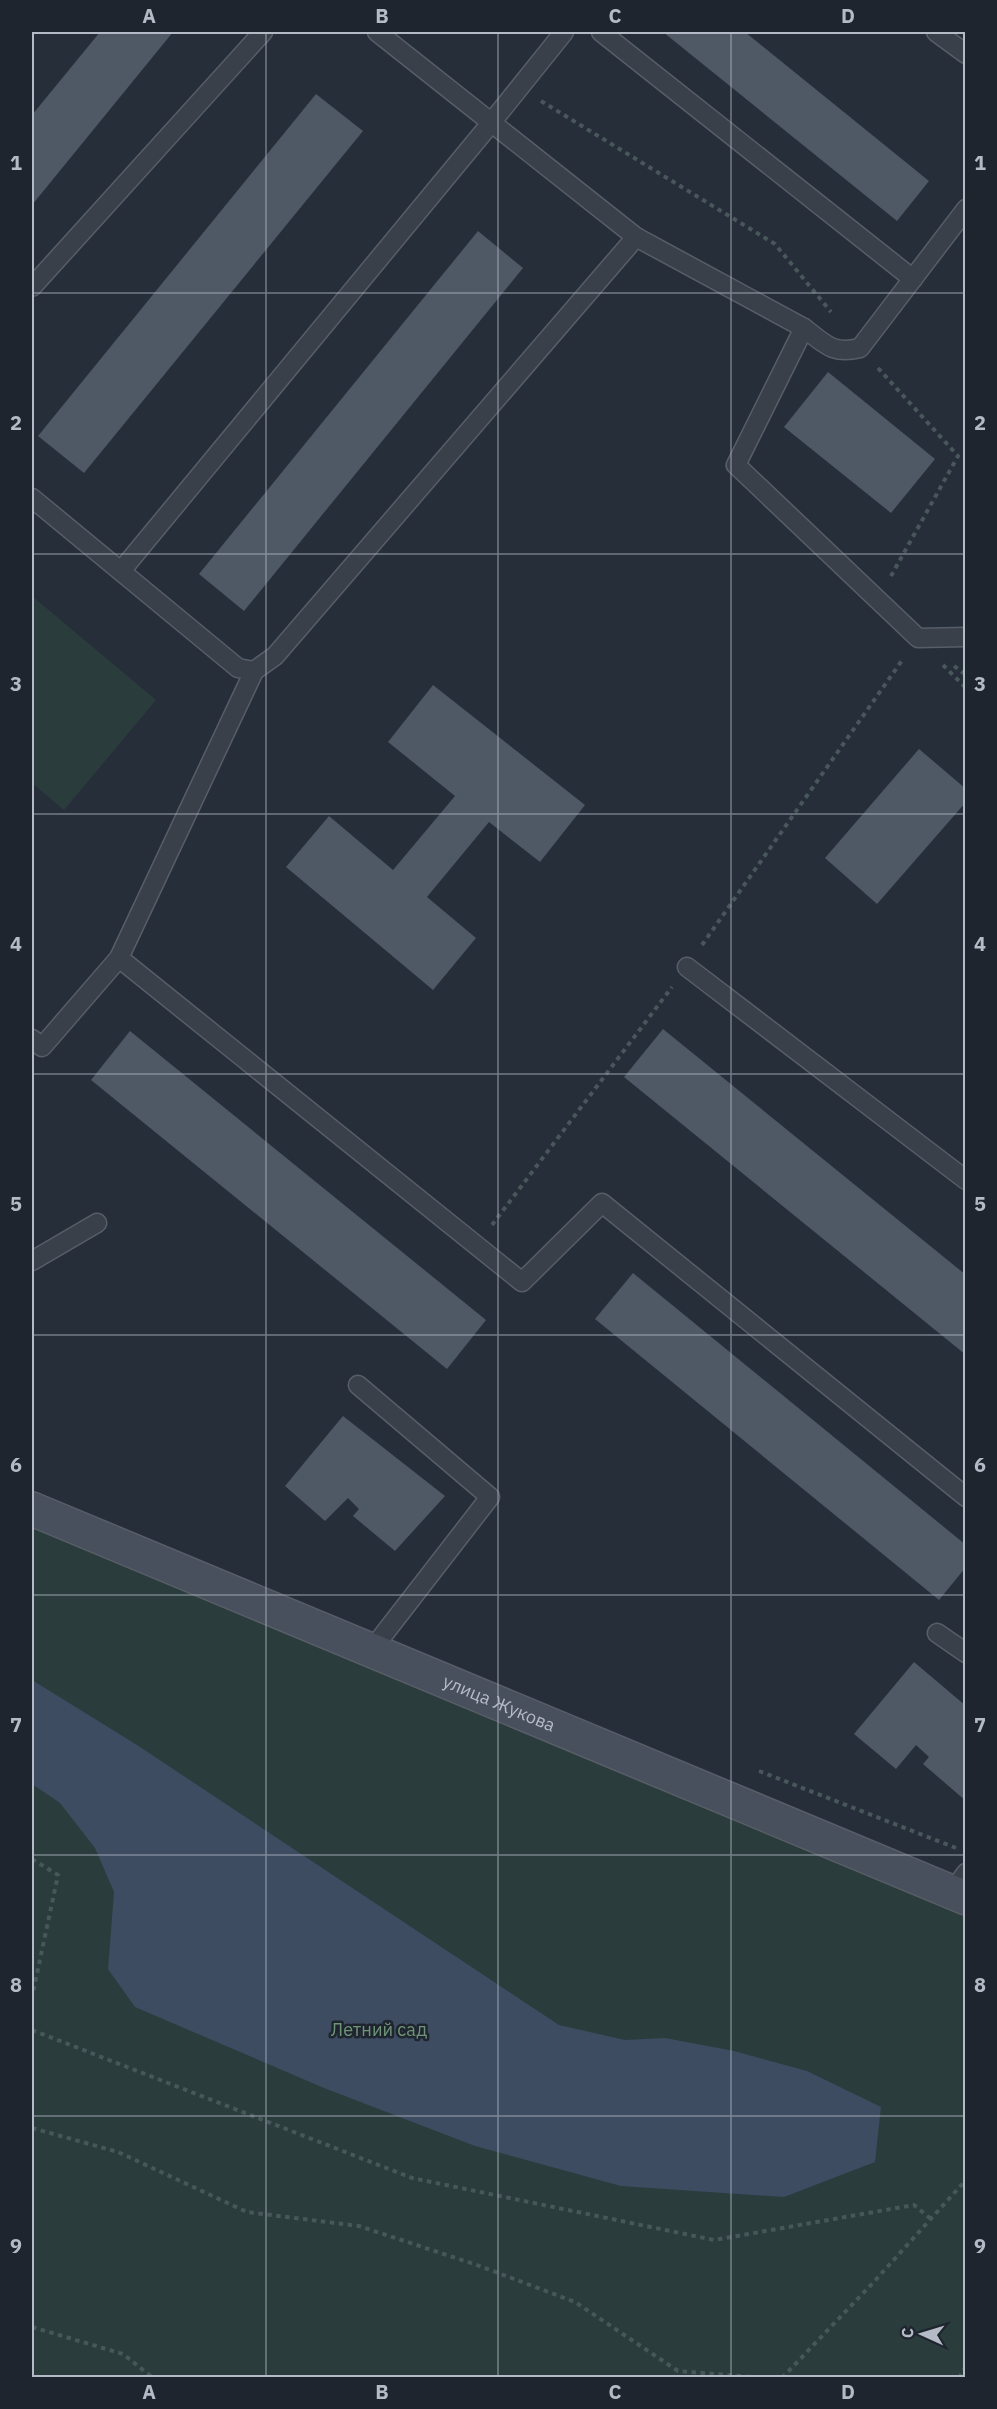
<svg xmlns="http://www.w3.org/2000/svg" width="997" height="2409" font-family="'IBM Plex Sans',sans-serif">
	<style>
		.green { fill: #2b3c3d }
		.water { fill: #3d4c60 }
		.building { fill: #4f5865 }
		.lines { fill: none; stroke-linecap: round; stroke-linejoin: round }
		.lane-casing { stroke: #585e68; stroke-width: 21 }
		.secondary-casing { stroke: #585e68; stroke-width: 36 }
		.path { stroke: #48575a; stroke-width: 4; stroke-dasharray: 4.5 4.5; stroke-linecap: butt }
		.lane { stroke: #3a404a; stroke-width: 18 }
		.secondary { stroke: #48505d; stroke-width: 33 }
		.grid { fill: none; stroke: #b5bbc6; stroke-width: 1.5; stroke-opacity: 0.55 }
		.labels { text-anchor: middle; stroke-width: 5; stroke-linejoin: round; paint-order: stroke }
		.street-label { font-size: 18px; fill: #b5bbc6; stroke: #1f252f }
		.park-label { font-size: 18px; fill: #6f9478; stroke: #1f252f }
		.neatline { fill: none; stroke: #b5bbc6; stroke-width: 2 }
		.grid-label { font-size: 20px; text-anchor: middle; font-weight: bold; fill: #b5bbc6 }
	</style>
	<rect width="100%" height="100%" fill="#262e3a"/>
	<g class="green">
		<polygon points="32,596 156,700 64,810 32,783"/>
		<polygon points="32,1509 965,1900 965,2377 32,2377"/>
	</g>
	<polygon class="water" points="32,1680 137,1745 559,2025 625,2040 665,2038 734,2051 807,2071 881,2107 875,2162 784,2197 621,2186 475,2146 324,2088 135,2007 108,1969 114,1892 95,1848 60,1803 32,1784"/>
	<g class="building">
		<polygon points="100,32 173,32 32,205 32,115"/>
		<polygon points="663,32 745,32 929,181 897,221"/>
		<polygon points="316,94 363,131 84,473 38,436"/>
		<polygon points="478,231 523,268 244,611 199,574"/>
		<polygon points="828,372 935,459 891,513 784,427"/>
		<polygon points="433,685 585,805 540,862 489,822 427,897 476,938 433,990 286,867 329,816 393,870 455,796 388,742"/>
		<polygon points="919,749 966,789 966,802 877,904 825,858"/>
		<polygon points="663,1029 966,1275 966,1355 624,1077"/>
		<polygon points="130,1031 486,1320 447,1369 91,1080"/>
		<polygon points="633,1273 966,1545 966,1567 939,1600 595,1319"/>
		<polygon points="343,1416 445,1496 395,1551 353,1516 359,1509 348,1498 325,1521 285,1486"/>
		<polygon points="914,1662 966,1706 966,1801 923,1764 929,1757 916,1745 896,1769 854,1734"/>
	</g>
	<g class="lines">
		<g class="lane-casing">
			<g id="lane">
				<path d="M377,32L636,237L804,328C825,344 833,355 860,348L966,209"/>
				<polyline points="601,32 913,279"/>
				<polyline points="936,32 966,54"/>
				<polyline points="32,287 263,32"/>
				<polyline points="804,328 736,465 918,638 966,637"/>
				<polyline points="32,498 238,668 254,671 275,656 636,237"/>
				<polyline points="121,571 491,123 564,32"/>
				<polyline points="119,958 522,1282 602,1203 966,1497"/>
				<polyline points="687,967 966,1180"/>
				<polyline points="32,1039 42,1047 119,958 254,671"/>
				<polyline points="32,1261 97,1223"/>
				<polyline points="358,1385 490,1497 370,1652"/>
				<polyline points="937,1633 966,1653"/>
				<polyline points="952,1892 966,1873"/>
			</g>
		</g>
		<g class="secondary-casing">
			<g id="secondary">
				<path id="s1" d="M32,1509L966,1898"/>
			</g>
		</g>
		<g class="path">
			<polyline points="541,101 775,244 831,312"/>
			<polyline points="878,368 958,456 891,576"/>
			<polyline points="943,665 966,688"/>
			<polyline points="954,666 966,675"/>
			<polyline points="702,945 903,659"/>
			<polyline points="492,1225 672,987"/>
			<polyline points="759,1771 956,1848"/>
			<polyline points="32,1859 58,1875 32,1997"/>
			<polyline points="32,2030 412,2178 714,2240 914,2205 931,2219"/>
			<polyline points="32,2128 118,2152 247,2212 359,2226 477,2265 575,2302 678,2371 764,2378"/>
			<polyline points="32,2327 123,2354 153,2378"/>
			<polyline points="782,2378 871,2285 966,2180"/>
			<polyline points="959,2378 966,2366"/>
		</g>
		<use href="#lane" class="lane"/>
		<use href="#secondary" class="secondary"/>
	</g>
	<path class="grid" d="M266,32V2378M498,32V2378M731,32V2378M32,293H966M32,554H966M32,814H966M32,1074H966M32,1335H966M32,1595H966M32,1855H966M32,2116H966"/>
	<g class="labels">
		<g class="street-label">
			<text dy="6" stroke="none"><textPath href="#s1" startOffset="506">улица Жукова</textPath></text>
		</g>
		<g class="park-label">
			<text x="379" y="2036">Летний сад</text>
		</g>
	</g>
	<rect width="997" height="2409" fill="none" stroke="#1f252f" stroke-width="66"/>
	<g transform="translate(922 2334) rotate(274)" stroke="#1f252f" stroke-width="4.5" paint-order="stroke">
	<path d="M0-4.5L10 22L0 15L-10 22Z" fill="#b5bbc6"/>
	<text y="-9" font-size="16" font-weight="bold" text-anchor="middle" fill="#b5bbc6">С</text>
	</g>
	<rect x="33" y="33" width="931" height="2343" class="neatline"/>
	<g class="grid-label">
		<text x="149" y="23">A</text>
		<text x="382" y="23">B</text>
		<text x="615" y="23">C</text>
		<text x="848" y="23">D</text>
		<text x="16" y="170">1</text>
		<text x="980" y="170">1</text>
		<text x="16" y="430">2</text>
		<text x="980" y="430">2</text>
		<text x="16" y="691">3</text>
		<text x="980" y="691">3</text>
		<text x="16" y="951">4</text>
		<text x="980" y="951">4</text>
		<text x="16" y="1211">5</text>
		<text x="980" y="1211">5</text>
		<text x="16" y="1472">6</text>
		<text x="980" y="1472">6</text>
		<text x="16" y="1732">7</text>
		<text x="980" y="1732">7</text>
		<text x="16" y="1992">8</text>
		<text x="980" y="1992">8</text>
		<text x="16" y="2253">9</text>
		<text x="980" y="2253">9</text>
		<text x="149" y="2399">A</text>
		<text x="382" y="2399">B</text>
		<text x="615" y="2399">C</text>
		<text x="848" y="2399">D</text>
	</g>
</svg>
